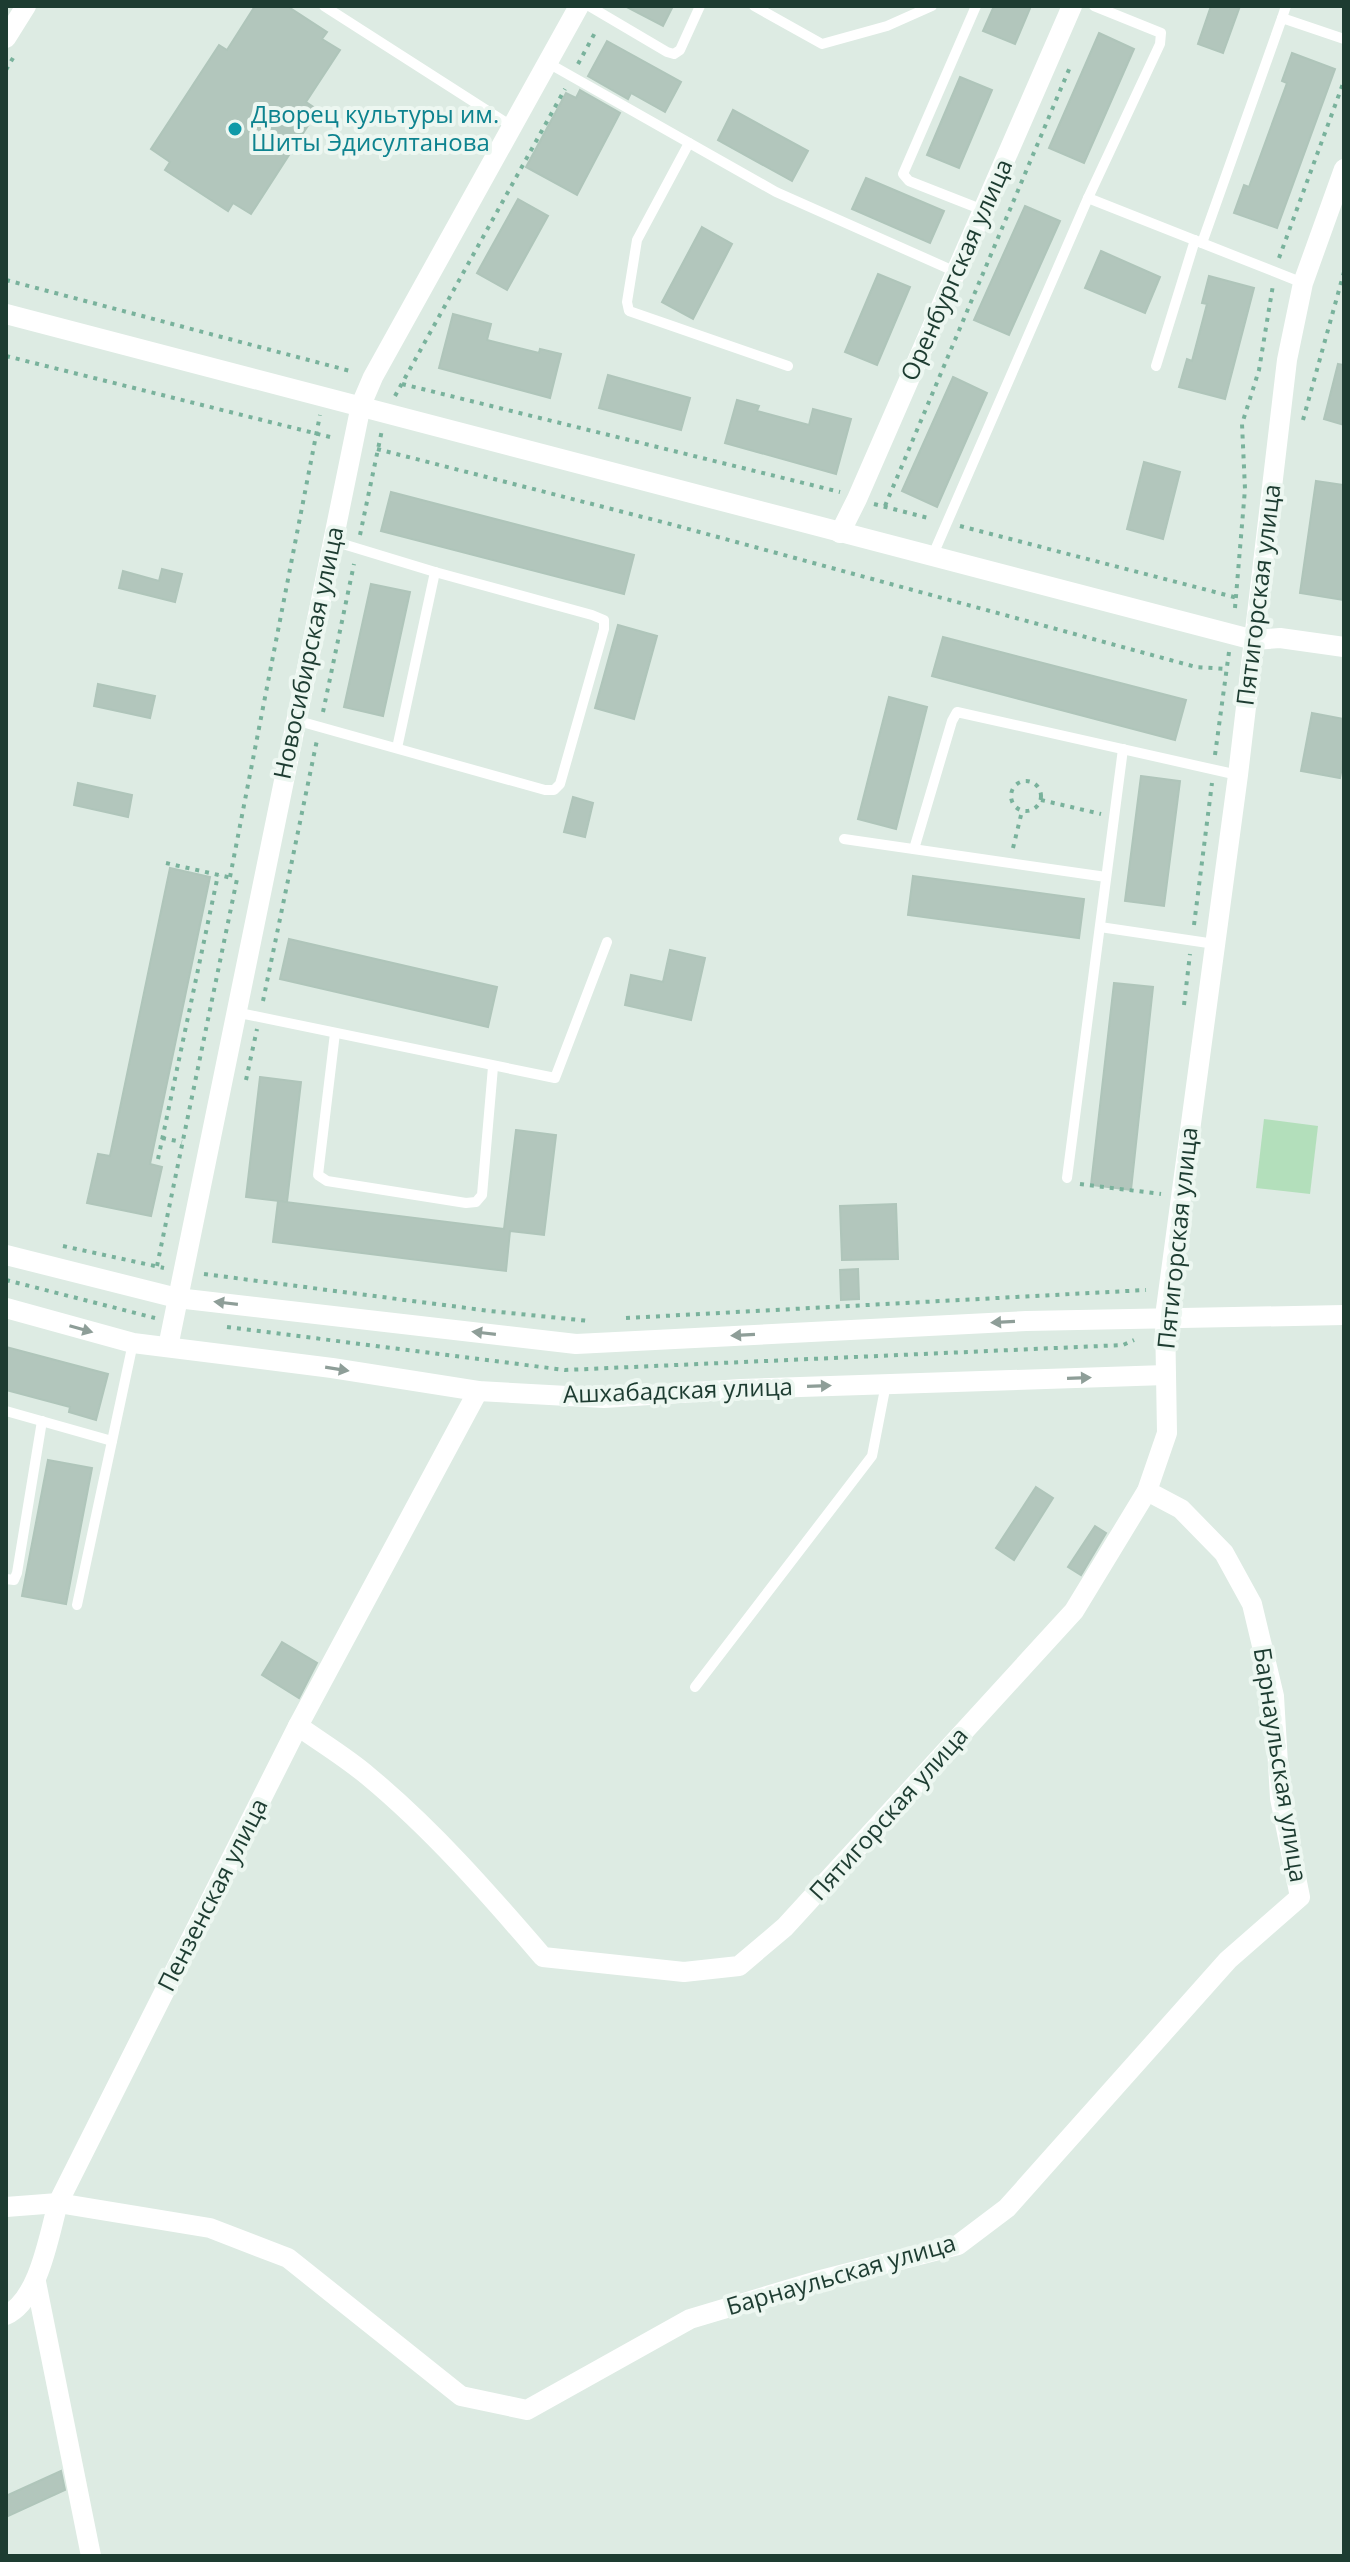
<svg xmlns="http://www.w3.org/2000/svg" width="1350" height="2562" font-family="'Open Sans',sans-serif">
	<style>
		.green { fill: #b3dfbb }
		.building { fill: #b2c6bc; stroke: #afc5ba; stroke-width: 2 }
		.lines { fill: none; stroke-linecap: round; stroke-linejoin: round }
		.path { stroke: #79b29c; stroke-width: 4; stroke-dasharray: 4 6; stroke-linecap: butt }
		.lane { stroke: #fff; stroke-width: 10 }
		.street { stroke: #fff; stroke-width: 20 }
		.oneway { fill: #8e9e98 }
		.culture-dot { fill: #0f9aa8; stroke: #edf7f1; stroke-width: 3 }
		.labels { text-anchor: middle; stroke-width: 8; stroke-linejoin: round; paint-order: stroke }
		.culture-label { font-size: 24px; fill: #0d838f; stroke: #edf7f1; text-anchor: start }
		.street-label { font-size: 24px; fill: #1d3c31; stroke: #edf7f1 }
	</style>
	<rect width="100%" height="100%" fill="#ddebe3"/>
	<polygon class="green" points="1264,1119 1318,1126 1310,1194 1256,1188"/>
	<g class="building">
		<polygon points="255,6 287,6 327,32 322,39 340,50 306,102 318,110 251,214 233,203 228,211 165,170 170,162 151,149 219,45 227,50"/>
		<polygon points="625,6 673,6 663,26"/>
		<polygon points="994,6 1031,6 1015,44 983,31"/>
		<polygon points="1211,6 1240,6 1223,53 1198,44"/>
		<polygon points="1099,33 1134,49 1084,163 1049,148"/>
		<polygon points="607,41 681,82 665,112 631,93 628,99 588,76"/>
		<polygon points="1292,53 1335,69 1277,228 1234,213 1244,185 1249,187 1287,83 1282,81"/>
		<polygon points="960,77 992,90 959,168 927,155"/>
		<polygon points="580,90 620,113 577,195 526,167 566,93 576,98"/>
		<polygon points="733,110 808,151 792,181 718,140"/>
		<polygon points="866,178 944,211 930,243 852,209"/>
		<polygon points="518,199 548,216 507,290 477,273"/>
		<polygon points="1025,206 1060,221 1009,335 974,320"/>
		<polygon points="702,227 732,244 693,319 662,302"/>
		<polygon points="1101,251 1160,277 1145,313 1085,288"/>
		<polygon points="878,274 910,287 877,365 845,352"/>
		<polygon points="1209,276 1254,288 1225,399 1179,387 1187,359 1192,361 1207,304 1202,303"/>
		<polygon points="453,314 491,324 487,340 539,353 540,349 561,354 550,398 439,368"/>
		<polygon points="1338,364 1344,365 1344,425 1324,419"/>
		<polygon points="608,375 690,398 681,430 599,408"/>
		<polygon points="953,377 987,393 937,507 902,491"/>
		<polygon points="737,400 759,406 757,411 809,425 813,409 851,419 836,474 725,443"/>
		<polygon points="1144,462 1180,472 1163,539 1127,529"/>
		<polygon points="1316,481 1344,485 1344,600 1300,593"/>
		<polygon points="391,492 634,555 624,594 381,531"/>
		<polygon points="162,569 182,574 175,602 119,588 123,571 159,581"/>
		<polygon points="371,584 410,592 383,716 344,707"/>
		<polygon points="618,625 657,636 634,719 595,708"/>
		<polygon points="943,637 1186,700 1175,740 932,676"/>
		<polygon points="98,684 155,696 150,718 94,706"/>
		<polygon points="889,697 927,707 896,829 858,819"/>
		<polygon points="1312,713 1344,719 1344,756 1340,778 1301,771"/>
		<polygon points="1141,776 1180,781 1164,906 1125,901"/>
		<polygon points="78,783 132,795 128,817 74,805"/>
		<polygon points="573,797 593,803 585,837 564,832"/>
		<polygon points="170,868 210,877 150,1164 162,1167 151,1216 87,1203 98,1154 110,1156"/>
		<polygon points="913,876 1084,899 1079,938 908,915"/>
		<polygon points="289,939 497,987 488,1027 280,979"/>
		<polygon points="670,950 705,958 691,1020 625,1005 631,975 663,982"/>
		<polygon points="1114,983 1153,987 1131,1190 1091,1185"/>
		<polygon points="260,1077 301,1082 287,1202 246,1197"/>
		<polygon points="516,1130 556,1135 544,1235 510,1231 506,1271 273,1242 278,1201 504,1229"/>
		<polygon points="896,1204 898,1259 842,1260 840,1206"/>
		<polygon points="858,1269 859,1299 841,1300 840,1270"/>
		<polygon points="6,1347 108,1374 96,1420 69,1412 70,1407 6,1390"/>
		<polygon points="48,1460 92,1468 66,1604 22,1596"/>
		<polygon points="1036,1487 1053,1498 1014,1560 996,1548"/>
		<polygon points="1095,1526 1106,1533 1081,1575 1068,1567"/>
		<polygon points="282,1642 317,1663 299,1698 262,1675"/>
		<polygon points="61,2471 65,2490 6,2517 6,2496"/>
	</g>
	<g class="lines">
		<g class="path">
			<polyline points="578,64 597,29"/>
			<polyline points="6,70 13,58"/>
			<polyline points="1279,258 1344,81"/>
			<polyline points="6,280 354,372"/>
			<polyline points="6,356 334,438"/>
			<polyline points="402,384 840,492"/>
			<polyline points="395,396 565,89"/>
			<polyline points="1303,420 1344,272"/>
			<polyline points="377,449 670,524 1196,667 1226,669"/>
			<polyline points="874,504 932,519"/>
			<polyline points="885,506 1070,67"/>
			<polyline points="960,526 1238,598"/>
			<polyline points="360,535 382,430"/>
			<polyline points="1235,608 1245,489 1242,424 1259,370 1273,285"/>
			<polyline points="323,712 354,564"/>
			<polyline points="1215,755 1229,652"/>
			<circle cx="1026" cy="796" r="15"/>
			<polyline points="1041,800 1101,814"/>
			<polyline points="1013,848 1022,811"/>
			<polyline points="166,863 232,878"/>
			<polyline points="230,877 320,415"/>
			<polyline points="1194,925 1212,783"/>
			<polyline points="263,1001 317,740"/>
			<polyline points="1184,1005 1190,954"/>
			<polyline points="246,1080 257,1029"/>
			<polyline points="162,1138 182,1142"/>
			<polyline points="158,1159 218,875"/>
			<polyline points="1080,1184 1161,1194"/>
			<polyline points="63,1246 164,1268"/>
			<polyline points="157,1266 237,879"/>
			<polyline points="204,1274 490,1311 589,1321"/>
			<polyline points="6,1280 155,1318"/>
			<polyline points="626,1318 1146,1290"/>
			<polyline points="227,1327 565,1370 1123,1345 1134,1340"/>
		</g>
		<g class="lane">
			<polyline points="324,6 513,127"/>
			<polyline points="589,6 667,52 674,54 680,50 700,6"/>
			<polyline points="754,6 822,44 887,26 932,6"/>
			<polyline points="976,6 903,174 909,181 983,210"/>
			<polyline points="1094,6 1161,33 1160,44 1088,198 1303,283"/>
			<polyline points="1282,18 1286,6"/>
			<polyline points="548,63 776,192 956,272"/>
			<polyline points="689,143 637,240 627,302 629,311 788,366"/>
			<polyline points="1202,243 1282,18 1344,39"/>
			<polyline points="1156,366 1195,240"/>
			<polyline points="932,557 1088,198"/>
			<polyline points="295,720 545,790 554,790 560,784 604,629 604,620 592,615 435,572 333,541"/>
			<polyline points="397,748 435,572"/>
			<polyline points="844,839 1106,877"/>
			<polyline points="914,849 952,721 957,712 1238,775"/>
			<polyline points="1100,927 1215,944"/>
			<polyline points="235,1012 555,1078 607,942"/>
			<polyline points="335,1033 318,1175 327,1181 466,1203 476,1202 482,1195 493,1067"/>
			<polyline points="1067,1178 1123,749"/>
			<polyline points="6,1411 112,1441"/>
			<polyline points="6,1579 14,1580 17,1573 42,1421"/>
			<polyline points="77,1605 133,1343"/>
			<polyline points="695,1687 872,1456 886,1384"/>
		</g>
		<g class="street">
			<polyline points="6,38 26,6"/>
			<polyline points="6,314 1254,640 1280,638 1344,647"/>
			<polyline points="840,533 857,499 1072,6"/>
			<polyline points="6,1255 177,1298 576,1344 1026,1321 1344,1315"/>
			<polyline points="6,1308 133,1343 332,1368 478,1391 604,1398 741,1389 1166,1375"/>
			<polyline points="168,1347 361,405 373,377 579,6"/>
			<path d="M298,1726C322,1743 347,1758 368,1776C433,1830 488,1893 543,1957L684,1972L739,1966L785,1927L1074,1611L1147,1491L1167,1433L1165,1316L1238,775L1287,360L1303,283L1344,169"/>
			<polyline points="6,2207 58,2203 210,2228 288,2258 461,2396 527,2410 690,2319 817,2281 958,2245 1007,2208 1228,1960 1300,1897 1280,1798 1274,1696 1252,1604 1224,1553 1181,1509 1147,1491"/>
			<polyline points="36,2282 91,2556"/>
			<path d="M6,2315C39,2300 49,2235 58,2203L298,1726L478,1391"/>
		</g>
	</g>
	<defs><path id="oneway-solid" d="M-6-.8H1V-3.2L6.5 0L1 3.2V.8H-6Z" transform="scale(2)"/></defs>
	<g class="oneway">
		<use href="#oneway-solid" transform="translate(226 1303) rotate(-173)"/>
		<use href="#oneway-solid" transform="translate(1003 1322) rotate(177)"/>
		<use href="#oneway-solid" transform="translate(81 1329) rotate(16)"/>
		<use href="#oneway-solid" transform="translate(484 1333) rotate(-173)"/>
		<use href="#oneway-solid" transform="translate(743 1335) rotate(177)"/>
		<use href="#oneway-solid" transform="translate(337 1369) rotate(9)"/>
		<use href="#oneway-solid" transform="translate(1079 1378) rotate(-2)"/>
		<use href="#oneway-solid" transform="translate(819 1386) rotate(-2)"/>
	</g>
	<circle class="culture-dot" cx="235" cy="129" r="8"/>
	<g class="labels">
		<g class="culture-label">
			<text x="251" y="123">Дворец культуры им.<tspan x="251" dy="28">Шиты Эдисултанова</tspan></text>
		</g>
		<g class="street-label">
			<text transform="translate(957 270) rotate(-66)" y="8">Оренбургская улица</text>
			<text transform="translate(1259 595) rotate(-83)" y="8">Пятигорская улица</text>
			<text transform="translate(309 653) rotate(-78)" y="8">Новосибирская улица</text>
			<text transform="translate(1178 1238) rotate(-84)" y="8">Пятигорская улица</text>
			<text transform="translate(678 1391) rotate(-2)" y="8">Ашхабадская улица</text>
			<text transform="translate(1280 1765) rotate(81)" y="8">Барнаульская улица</text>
			<text transform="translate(889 1814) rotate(-48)" y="8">Пятигорская улица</text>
			<text transform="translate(213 1895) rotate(-63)" y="8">Пензенская улица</text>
			<text transform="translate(841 2275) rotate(-16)" y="8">Барнаульская улица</text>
		</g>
	</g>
	<rect width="1350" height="2562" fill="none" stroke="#1d3c31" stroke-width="16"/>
</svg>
